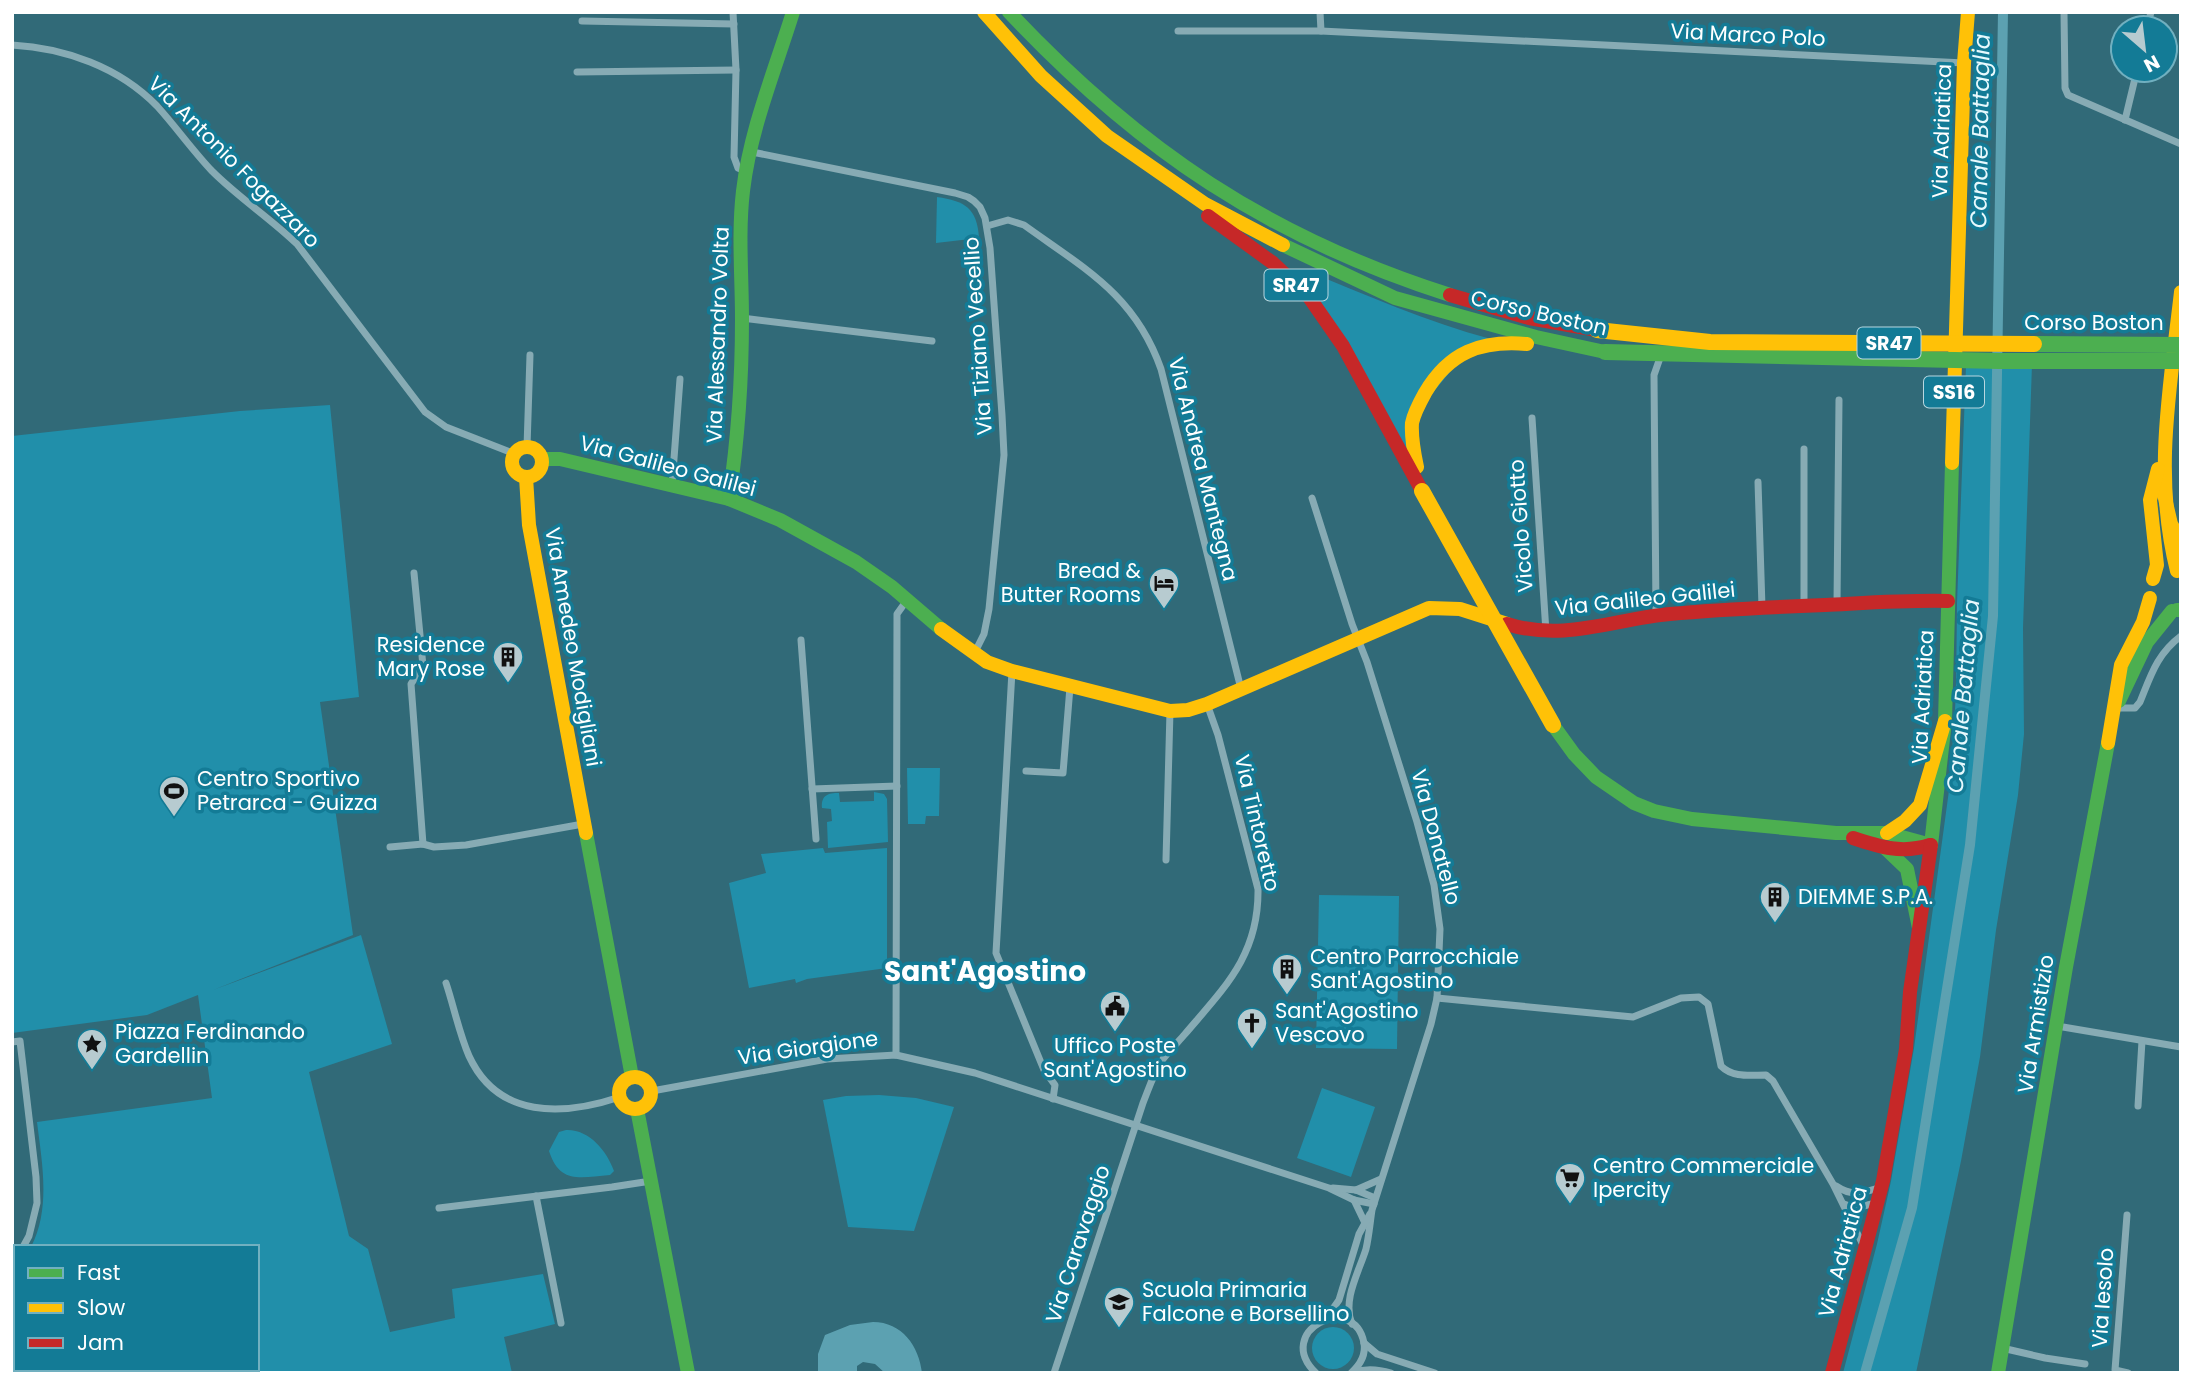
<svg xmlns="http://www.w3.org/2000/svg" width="2193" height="1385" font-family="Poppins,sans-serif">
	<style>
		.green { fill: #218faa }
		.water { fill: #5ca1b1 }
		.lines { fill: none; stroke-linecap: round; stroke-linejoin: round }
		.canal { stroke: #5ca1b1; stroke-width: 10 }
		.street { stroke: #87abb4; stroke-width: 7 }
		.fast { stroke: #4caf50; stroke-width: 14 }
		.slow { stroke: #ffc107; stroke-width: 14 }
		.jam { stroke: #c62828; stroke-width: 14 }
		.fast-bridge { stroke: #4caf50; stroke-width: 16 }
		.slow-bridge { stroke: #ffc107; stroke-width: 16 }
		.labels { text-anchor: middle; stroke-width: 7; stroke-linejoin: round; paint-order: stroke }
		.shield { fill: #137b96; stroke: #b8d7e0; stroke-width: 2 }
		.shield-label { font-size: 19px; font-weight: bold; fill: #fff }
		.street-label { font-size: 21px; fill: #fff; stroke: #137b96 }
		.poi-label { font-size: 21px; fill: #fff; stroke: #137b96; text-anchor: start }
		.water-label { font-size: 23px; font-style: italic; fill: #e7f9fd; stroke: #137b96 }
		.district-label { font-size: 28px; font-weight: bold; fill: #fff; stroke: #137b96 }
	</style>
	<rect width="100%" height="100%" fill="#316a78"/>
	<g class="green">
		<path d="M937,197C965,201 977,208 979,238L936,243Z"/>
		<path d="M1305,270C1366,295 1427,322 1491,339L1472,345L1413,417L1421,488L1296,278Z"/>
		<polygon points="2032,364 2023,628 2024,734 2018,795 1996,930 1980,1057 1961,1161 1916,1373 1843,1373 1877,1244 1891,1181 1914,1048 1950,783 1956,694 1957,603 1966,366"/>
		<path d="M330,405L359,697L320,702L353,935L213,990L361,935L392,1044L309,1072L349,1236L368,1249L390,1332L455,1318L452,1289L543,1274L555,1324L504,1337L512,1373H12V1356L16,1355V1369H257V1247H31C51,1208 42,1163 37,1122L212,1098L198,995L147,1015L12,1033V436L240,411Z"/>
		<polygon points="907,768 940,768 939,816 926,816 925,824 908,824"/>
		<path d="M874,792L884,794L887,799L888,842L828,848L827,822L832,821L831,809L822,808C821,795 828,793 839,793L840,802L874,801Z"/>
		<polygon points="823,848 825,853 887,848 887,968 807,979 796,983 795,979 749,988 729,883 766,873 761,854"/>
		<polygon points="1319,895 1399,896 1397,1049 1316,1048"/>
		<polygon points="1322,1088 1375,1107 1351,1177 1297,1158"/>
		<polygon points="879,1095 916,1098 954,1107 914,1231 848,1227 823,1100 846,1096"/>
		<path d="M566,1130C589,1129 607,1151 614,1171L610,1175C581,1177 560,1185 549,1151L559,1132Z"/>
		<circle cx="1333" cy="1348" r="21"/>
	</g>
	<path class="water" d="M873,1322C902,1322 919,1346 922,1373H885L875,1364L863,1362L857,1366V1373H818V1354L825,1335L850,1325Z"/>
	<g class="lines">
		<polyline class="canal" points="1865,1373 1912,1208 1970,845 1993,616 2003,12"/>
		<g class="street">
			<polyline points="733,12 736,70 734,157 738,168 745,171"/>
			<polyline points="1320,12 1321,31"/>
			<polyline points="2064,12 2065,88 2068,95 2181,144"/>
			<polyline points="582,21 734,24"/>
			<polyline points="2147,28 2151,12"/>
			<polyline points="1178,31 1321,31 1964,63"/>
			<path d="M12,45C65,48 119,67 157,106C176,127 193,151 212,171C239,198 270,218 297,244L425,412L446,427L515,454"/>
			<polyline points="577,72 736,70"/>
			<polyline points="2125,120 2137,70"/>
			<polyline points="752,152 955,193 968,197 974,201 980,207 985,218 990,248 1002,415 1004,455 989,609 984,634 974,654"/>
			<path d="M987,226L1008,220L1024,225C1085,269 1135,295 1161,369L1241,689"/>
			<polyline points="742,318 932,341"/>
			<polyline points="1532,418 1546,632"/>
			<polyline points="527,447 530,355"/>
			<polyline points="1758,482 1762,607"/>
			<polyline points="672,485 680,379"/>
			<path d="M1312,498L1352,624L1367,662L1417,822L1434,885L1440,929L1437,998L1431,1024L1372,1210C1370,1223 1369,1236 1366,1249C1359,1272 1342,1300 1352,1324"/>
			<polyline points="414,573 423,666 411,684 423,844"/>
			<polyline points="1837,604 1839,400"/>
			<polyline points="1804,606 1804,449"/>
			<polyline points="1656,615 1654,375 1661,355"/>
			<polyline points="801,640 816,839"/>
			<polyline points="1012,671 996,953 1044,1070 1055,1085 1053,1099"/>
			<path d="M2115,708H2135L2140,702C2151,675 2157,654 2181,636"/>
			<polyline points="1026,771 1063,773 1070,687"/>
			<polyline points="812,789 897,786"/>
			<polyline points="390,847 423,844 434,847 466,845 583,824"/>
			<polyline points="1166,860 1170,711"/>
			<path d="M446,983C454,1007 459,1033 469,1056C498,1119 563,1116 620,1097"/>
			<path d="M1437,998L1633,1017L1681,998L1699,997L1708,1004L1721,1066C1733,1078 1750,1075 1766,1075L1773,1081L1833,1184L1863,1245"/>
			<polyline points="2057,1026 2181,1047"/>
			<polyline points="12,1042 20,1041 36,1177 37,1203 29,1236 23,1247"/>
			<polyline points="896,1055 897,614 907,600"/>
			<polyline points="652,1091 827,1059 896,1055 975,1073 1329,1188 1354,1200 1374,1204"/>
			<polyline points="2138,1106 2142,1041"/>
			<path d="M1836,1186C1852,1197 1864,1193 1881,1187"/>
			<polyline points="1333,1188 1356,1190 1375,1198"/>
			<polyline points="1356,1190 1381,1179"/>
			<polyline points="536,1196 561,1323"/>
			<polyline points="1354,1200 1365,1223"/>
			<polyline points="1844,1204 1855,1208 1876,1203"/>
			<polyline points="439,1208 612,1187 651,1181"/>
			<polyline points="2127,1215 2115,1370 2128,1373"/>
			<polyline points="12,1265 16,1260"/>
			<polyline points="1325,1320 1339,1300 1359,1234 1370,1214"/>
			<polyline points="1364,1343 1377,1354 1435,1373"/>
			<polyline points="2002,1348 2045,1358 2085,1364"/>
			<path d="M1354,1372C1367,1368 1378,1369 1391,1373"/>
			<path d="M1054,1373L1143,1103C1149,1088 1154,1072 1163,1059C1170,1050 1178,1042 1185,1034C1225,987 1259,955 1258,889L1218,735L1207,704"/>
			<path d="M1316,1373C1272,1331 1354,1291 1364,1343C1366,1355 1360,1365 1351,1373"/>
		</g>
		<g class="fast">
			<path d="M1009,12C1139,150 1268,237 1450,295"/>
			<polyline points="1283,245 1395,298 1536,337 1605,352"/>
			<polyline points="542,459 560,459 729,499 780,520 856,562 892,587 941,629"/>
			<path d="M729,499C738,439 742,379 742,319C742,276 738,234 743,191C750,130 775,70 793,12"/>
			<polyline points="2177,610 2181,610"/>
			<polyline points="2119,701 2147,642 2172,611"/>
			<polyline points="1553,725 1574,754 1596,777 1634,803 1654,811 1692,819 1836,833 1887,833 1931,845"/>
			<polyline points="586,833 632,1077"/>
			<polyline points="1931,845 1945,721 1952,463"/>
			<polyline points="1885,848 1907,869 1919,928"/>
			<polyline points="637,1109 688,1373"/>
			<polyline points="1998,1373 2066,967 2108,743"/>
		</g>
		<g class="slow">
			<polyline points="984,12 1041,76 1107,136 1205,204 1283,245"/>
			<circle cx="527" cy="462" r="15"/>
			<polyline points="1952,463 1964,63 1968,12"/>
			<path d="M1417,467C1414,453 1411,438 1412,423C1414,413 1420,402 1425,393C1449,352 1481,340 1527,344"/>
			<polyline points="526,477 529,525 586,833"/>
			<polyline points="2164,494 2171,524 2181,542"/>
			<path d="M2177,571C2153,476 2170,388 2181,292"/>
			<polyline points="2153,579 2157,565 2150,500 2158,469"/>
			<polyline points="941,629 987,662 1012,671 1170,711 1188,710 1207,704 1429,608 1460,609 1507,624"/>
			<polyline points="2108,743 2121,665 2143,622 2150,598"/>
			<polyline points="1887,833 1905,821 1920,805 1945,721"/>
			<circle cx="635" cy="1093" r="16"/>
		</g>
		<g class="jam">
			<polyline points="1208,216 1273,263 1309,297 1343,346 1422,491"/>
			<polyline points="1450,295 1529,318 1597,330"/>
			<path d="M1507,624C1564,642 1614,619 1670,614C1722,609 1773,607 1825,605C1866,603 1907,600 1948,601"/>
			<path d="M1853,838C1880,847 1902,854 1930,845"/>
			<polyline points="1832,1373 1883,1181 1906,1049 1910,992 1931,845"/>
		</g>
		<g class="fast-bridge">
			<polyline points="2034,344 2181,345"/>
			<polyline points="1605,352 1999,361 2181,361"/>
		</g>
		<g class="slow-bridge">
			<polyline points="1597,330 1710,342 2034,344"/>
			<polyline points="1422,491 1553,725"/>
		</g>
	</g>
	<defs>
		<g id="hotel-pin" transform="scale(1.575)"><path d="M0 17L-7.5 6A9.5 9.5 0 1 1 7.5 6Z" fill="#b7cbd0" stroke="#137b96"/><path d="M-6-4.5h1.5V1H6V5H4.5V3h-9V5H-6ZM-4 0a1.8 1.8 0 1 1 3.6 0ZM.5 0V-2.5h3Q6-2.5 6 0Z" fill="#111"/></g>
		<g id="building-pin" transform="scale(1.575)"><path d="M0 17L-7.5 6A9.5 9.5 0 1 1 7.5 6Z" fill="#b7cbd0" stroke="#137b96"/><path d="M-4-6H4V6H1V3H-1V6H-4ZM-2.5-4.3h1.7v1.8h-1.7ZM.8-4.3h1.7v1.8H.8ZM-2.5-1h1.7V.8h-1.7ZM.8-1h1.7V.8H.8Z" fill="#111"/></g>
		<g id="stadium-pin" transform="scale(1.575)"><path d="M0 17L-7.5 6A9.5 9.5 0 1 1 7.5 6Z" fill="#b7cbd0" stroke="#137b96"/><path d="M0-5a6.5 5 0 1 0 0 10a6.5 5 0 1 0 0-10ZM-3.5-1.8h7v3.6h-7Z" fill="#111"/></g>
		<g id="civic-pin" transform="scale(1.575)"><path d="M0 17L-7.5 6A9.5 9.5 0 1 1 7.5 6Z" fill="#b7cbd0" stroke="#137b96"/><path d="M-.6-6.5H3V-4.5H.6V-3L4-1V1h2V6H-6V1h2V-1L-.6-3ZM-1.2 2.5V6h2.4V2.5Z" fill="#111"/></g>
		<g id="church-pin" transform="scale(1.575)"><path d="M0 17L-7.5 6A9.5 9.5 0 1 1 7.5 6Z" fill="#b7cbd0" stroke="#137b96"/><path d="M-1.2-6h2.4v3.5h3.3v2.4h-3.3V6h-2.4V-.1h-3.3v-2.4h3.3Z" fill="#111"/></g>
		<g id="sight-pin" transform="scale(1.575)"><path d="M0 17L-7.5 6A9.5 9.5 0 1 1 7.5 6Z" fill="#b7cbd0" stroke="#137b96"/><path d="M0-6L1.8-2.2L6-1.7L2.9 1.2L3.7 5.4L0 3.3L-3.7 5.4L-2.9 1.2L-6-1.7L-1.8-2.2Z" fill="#111"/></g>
		<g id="supermarket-pin" transform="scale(1.575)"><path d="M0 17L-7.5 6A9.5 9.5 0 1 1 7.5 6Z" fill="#b7cbd0" stroke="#137b96"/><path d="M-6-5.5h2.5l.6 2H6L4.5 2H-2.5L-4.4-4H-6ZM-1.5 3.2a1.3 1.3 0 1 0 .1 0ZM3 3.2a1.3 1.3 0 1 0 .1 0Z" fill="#111"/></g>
		<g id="school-pin" transform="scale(1.575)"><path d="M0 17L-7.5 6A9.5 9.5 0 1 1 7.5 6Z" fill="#b7cbd0" stroke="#137b96"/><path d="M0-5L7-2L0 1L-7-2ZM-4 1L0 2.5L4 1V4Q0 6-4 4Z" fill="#111"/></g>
	</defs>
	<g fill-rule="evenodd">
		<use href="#hotel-pin" x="1164" y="583"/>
		<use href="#building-pin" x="508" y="657"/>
		<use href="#stadium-pin" x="174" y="791"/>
		<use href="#building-pin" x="1775" y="897"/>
		<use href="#building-pin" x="1287" y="969"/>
		<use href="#civic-pin" x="1115" y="1006"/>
		<use href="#church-pin" x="1252" y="1023"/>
		<use href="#sight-pin" x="92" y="1044"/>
		<use href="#supermarket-pin" x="1570" y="1178"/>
		<use href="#school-pin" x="1119" y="1302"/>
	</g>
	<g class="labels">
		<g class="shield">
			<rect x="1264.5" y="269.5" width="63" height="31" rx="5"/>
			<rect x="1857.5" y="327.5" width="63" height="31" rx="5"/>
			<rect x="1924" y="376.5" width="60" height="31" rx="5"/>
		</g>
		<g class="shield-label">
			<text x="1296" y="292">SR47</text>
			<text x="1889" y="350">SR47</text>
			<text x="1954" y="399">SS16</text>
		</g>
		<g class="street-label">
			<text transform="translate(1748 35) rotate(3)" y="7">Via Marco Polo</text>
			<text transform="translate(1942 131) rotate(-88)" y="7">Via Adriatica</text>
			<text transform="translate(234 162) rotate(45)" y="7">Via Antonio Fogazzaro</text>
			<text transform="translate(1539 313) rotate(13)" y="7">Corso Boston</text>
			<text x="2094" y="330">Corso Boston</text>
			<text transform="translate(718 335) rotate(-88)" y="7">Via Alessandro Volta</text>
			<text transform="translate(978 336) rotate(-94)" y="7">Via Tiziano Vecellio</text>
			<text transform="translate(668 466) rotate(15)" y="7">Via Galileo Galilei</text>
			<text transform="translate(1203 469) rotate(76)" y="7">Via Andrea Mantegna</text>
			<text transform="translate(1521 526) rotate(-94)" y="7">Vicolo Giotto</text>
			<text transform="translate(1645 599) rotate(-6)" y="7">Via Galileo Galilei</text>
			<text transform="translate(573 647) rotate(80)" y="7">Via Amedeo Modigliani</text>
			<text transform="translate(1923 697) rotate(-87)" y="7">Via Adriatica</text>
			<text transform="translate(1257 823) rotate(77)" y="7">Via Tintoretto</text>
			<text transform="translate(1436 837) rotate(75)" y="7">Via Donatello</text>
			<text transform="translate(2036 1024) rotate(-81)" y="7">Via Armistizio</text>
			<text transform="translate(808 1048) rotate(-8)" y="7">Via Giorgione</text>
			<text transform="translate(1078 1244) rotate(-72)" y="7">Via Caravaggio</text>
			<text transform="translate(1843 1252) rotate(-75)" y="7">Via Adriatica</text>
			<text transform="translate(2103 1298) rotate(-86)" y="7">Via Iesolo</text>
		</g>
		<g class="poi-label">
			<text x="1141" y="578" text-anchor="end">Bread &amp;<tspan x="1141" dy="24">Butter Rooms</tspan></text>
			<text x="485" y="652" text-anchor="end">Residence<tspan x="485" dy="24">Mary Rose</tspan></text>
			<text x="197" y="786">Centro Sportivo<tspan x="197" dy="24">Petrarca - Guizza</tspan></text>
			<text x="1798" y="904">DIEMME S.P.A.</text>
			<text x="1310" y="964">Centro Parrocchiale<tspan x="1310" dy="24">Sant'Agostino</tspan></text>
			<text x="1275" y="1018">Sant'Agostino<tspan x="1275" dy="24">Vescovo</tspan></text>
			<text x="115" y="1039">Piazza Ferdinando<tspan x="115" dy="24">Gardellin</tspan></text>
			<text x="1115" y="1053" text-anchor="middle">Uffico Poste<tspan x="1115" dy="24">Sant'Agostino</tspan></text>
			<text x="1593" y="1173">Centro Commerciale<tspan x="1593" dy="24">Ipercity</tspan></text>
			<text x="1142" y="1297">Scuola Primaria<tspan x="1142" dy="24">Falcone e Borsellino</tspan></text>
		</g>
		<g class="water-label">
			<text transform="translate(1980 131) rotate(-89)" y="8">Canale Battaglia</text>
			<text transform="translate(1963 696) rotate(-85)" y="8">Canale Battaglia</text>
		</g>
		<g class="district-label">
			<text x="985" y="981">Sant'Agostino</text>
		</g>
	</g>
	<rect width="2193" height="1385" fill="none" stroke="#ffffff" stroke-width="28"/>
	<rect x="14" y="1245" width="245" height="126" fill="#137b96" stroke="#71b0c0" stroke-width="2"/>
	<rect x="28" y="1268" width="35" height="10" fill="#4caf50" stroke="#71b0c0" stroke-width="2"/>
	<text x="77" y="1280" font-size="21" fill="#ffffff">Fast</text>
	<rect x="28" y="1303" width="35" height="10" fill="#ffc107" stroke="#71b0c0" stroke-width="2"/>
	<text x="77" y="1315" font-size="21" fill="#ffffff">Slow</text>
	<rect x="28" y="1338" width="35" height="10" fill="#c62828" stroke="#71b0c0" stroke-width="2"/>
	<text x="77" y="1350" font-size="21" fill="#ffffff">Jam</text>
	<g transform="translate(2144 49) rotate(152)"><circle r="33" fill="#137b96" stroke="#71b0c0" stroke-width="2"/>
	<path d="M0-5L12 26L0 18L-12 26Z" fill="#b7cbd0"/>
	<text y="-10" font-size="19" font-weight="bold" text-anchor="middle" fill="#ffffff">N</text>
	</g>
</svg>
